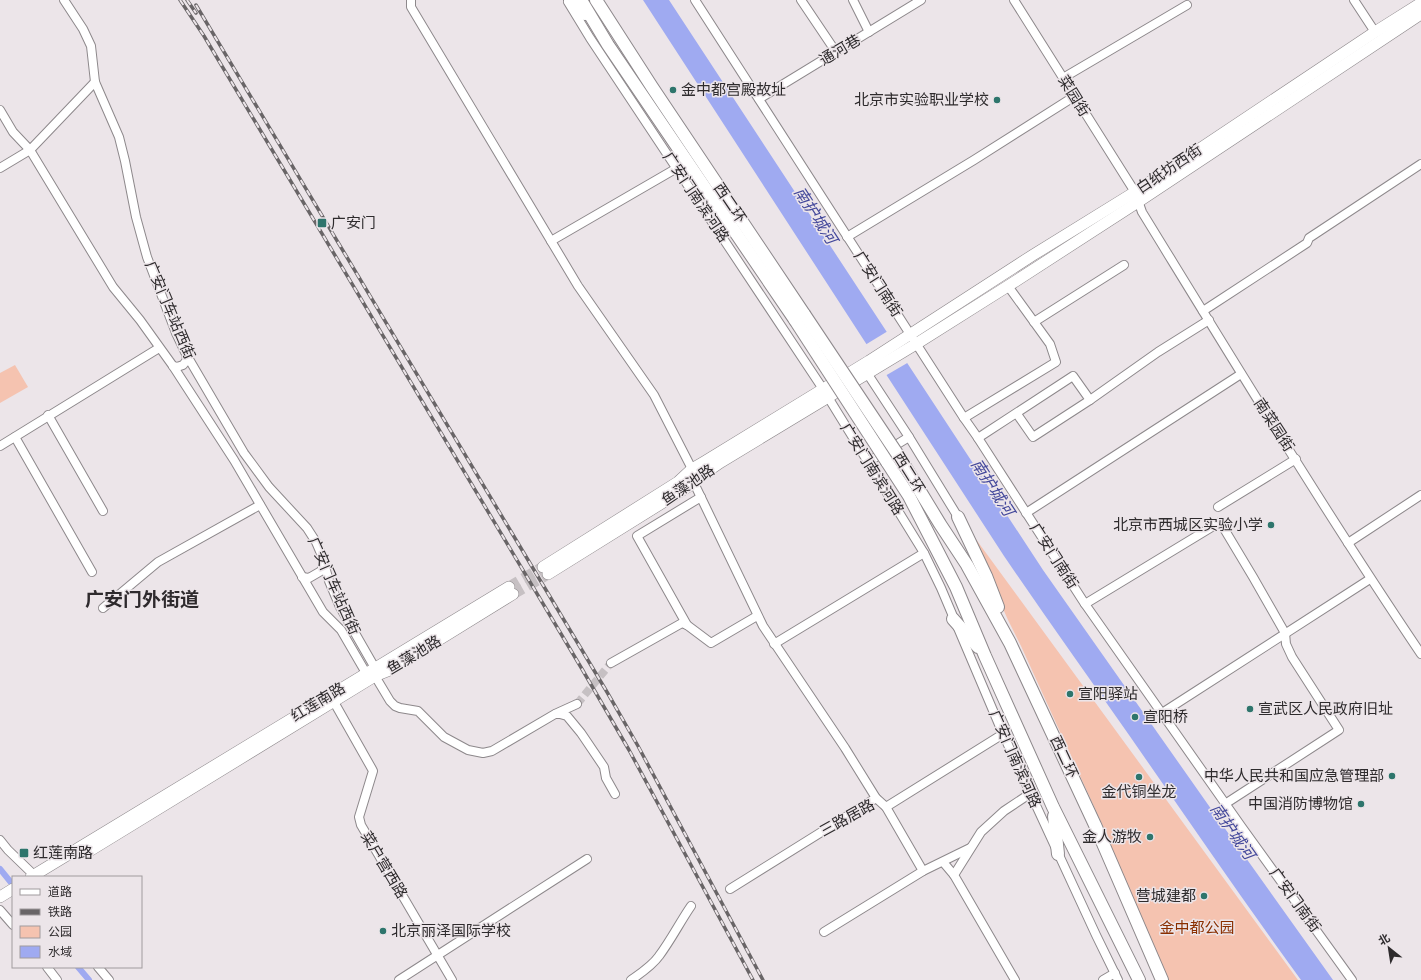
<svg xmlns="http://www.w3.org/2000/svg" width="1421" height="980" font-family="Jost,'Noto Sans SC',sans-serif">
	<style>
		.green { fill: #f5c3b0 }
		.water { fill: #9faaf1 }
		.pier { fill: #ece5e9 }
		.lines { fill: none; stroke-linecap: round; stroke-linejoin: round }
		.canal { stroke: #9faaf1; stroke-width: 6 }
		.minor-tunnel { stroke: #c6c0c3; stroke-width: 8; stroke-dasharray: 8 4; stroke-linecap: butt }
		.major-tunnel { stroke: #c6c0c3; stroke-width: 11; stroke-dasharray: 11 5.5; stroke-linecap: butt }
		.minor-casing { stroke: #8d888b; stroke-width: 10 }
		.major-casing { stroke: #8d888b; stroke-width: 12 }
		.highway-casing { stroke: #8d888b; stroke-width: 14 }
		.minor { stroke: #fff; stroke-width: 8 }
		.major { stroke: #fff; stroke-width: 11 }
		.highway { stroke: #fff; stroke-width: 12 }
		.rail-casing { stroke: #696567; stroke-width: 3.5 }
		.rail { stroke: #ece5e9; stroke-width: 2; stroke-dasharray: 6; stroke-linecap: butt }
		.highway-bridge-casing { stroke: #8d888b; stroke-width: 14; stroke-linecap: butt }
		.highway-bridge { stroke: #fff; stroke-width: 12 }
		.poi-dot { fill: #2e756c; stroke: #ece5e9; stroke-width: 1.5 }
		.labels { text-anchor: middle; stroke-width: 3; stroke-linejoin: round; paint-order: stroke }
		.street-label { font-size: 15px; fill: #2e2b2d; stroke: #ece5e9 }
		.poi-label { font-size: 15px; fill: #2e2b2d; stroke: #ece5e9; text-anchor: start }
		.park-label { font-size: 15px; fill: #8a2f00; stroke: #ece5e9 }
		.water-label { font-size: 16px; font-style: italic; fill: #43489b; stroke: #ece5e9 }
		.district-label { font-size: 19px; font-weight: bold; fill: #2e2a2d; stroke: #ece5e9 }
	</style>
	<rect width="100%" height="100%" fill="#ece5e9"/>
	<g class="green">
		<polygon points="15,365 28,387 0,403 0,373"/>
		<polygon points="967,527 1298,980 1163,980 1101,822 1021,646 1008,620"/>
	</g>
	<path class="water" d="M643,0H669L1043,570L1221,823L1333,980H1301C1242,899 1186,817 1129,735C1087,675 1045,616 1004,556Z"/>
	<polygon class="pier" points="888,331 909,362 885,376 865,345"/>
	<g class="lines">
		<g class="canal">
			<polyline points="0,869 13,885"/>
			<polyline points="78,967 89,980"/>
		</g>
		<polyline class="minor-tunnel" points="577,704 611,663"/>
		<g class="major-tunnel">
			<polyline points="509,587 543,567"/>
			<polyline points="513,594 548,574"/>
		</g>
		<g class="minor-casing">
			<g id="minor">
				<polyline points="64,0 83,29 91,46 95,82 119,137 125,161 136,217 147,257 176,333 186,354 244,453 269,487 307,528 316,542 322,556 329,581 340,607 375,668 375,672"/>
				<polyline points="411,0 411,7 578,286 654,395 692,469"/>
				<polyline points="695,0 964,418 978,438 1085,604 1241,826 1352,980"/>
				<polyline points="801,0 836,52"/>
				<polyline points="853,0 869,32"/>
				<path d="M1014,0L1135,192L1142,212C1233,360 1324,510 1421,654"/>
				<polyline points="1354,0 1375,32"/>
				<polyline points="568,2 590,38 823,389 924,553 941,588 1003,734 1096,935 1118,980"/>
				<polyline points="1063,78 1187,5"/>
				<polyline points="759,99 921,0"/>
				<polyline points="0,110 13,132 30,150 113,287 140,320 173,366 234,460 323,612 341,630 366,673 372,675"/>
				<polyline points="0,168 30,150 95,82"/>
				<polyline points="847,237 974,160 1075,96"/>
				<polyline points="551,241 677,168"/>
				<polyline points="1203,311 1307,243 1309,238 1421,164"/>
				<polyline points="1034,322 1124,265"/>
				<polyline points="173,366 177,367 183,365 187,360 186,354"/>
				<polyline points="867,373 909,437 958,517"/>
				<polyline points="1017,414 1033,437 1090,400"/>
				<polyline points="48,415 103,511"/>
				<polyline points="964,418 1056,362 1050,344 1008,286"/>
				<polyline points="15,437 92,572"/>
				<polyline points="978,438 1073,376 1090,400 1158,352 1209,320"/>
				<polyline points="0,446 159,348"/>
				<polyline points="868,462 909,437"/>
				<polyline points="694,483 763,626 845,748 876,798"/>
				<polyline points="1218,507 1296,459"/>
				<polyline points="1026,513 1241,374"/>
				<polyline points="1348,543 1421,495"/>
				<polyline points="302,577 309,578 321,571 324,562"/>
				<polyline points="1085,604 1220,522 1253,577 1285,633 1286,644 1292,657 1339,730 1225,804"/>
				<polyline points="103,608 158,562 260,505"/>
				<polyline points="687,625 637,536 701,497"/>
				<polyline points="774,644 924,553"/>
				<polyline points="611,663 682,623 687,625 711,643 757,616"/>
				<polyline points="375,676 390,701 395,706 400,708 418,711 444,737 468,750 483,753 492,751 555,714 577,704"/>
				<polyline points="334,702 372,769 373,771 359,817 361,825 452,980"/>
				<polyline points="1162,713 1370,579"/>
				<polyline points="556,714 560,714 567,716 581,733 604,767 606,778 615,794"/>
				<polyline points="886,807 923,871"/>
				<polyline points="0,840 8,850 36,877"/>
				<polyline points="943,862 954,875"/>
				<polyline points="730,889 876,798 886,807 1003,734"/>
				<polyline points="0,910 13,925"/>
				<polyline points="824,932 923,871 970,848"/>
				<polyline points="47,967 57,980"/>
				<polyline points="98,967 109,980"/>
				<polyline points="399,980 587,859"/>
				<path d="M631,980C641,973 652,966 659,956C671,940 680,922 691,906"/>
				<polyline points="1015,980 954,875 981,832 1004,811 1031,793"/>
				<polyline points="1103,980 1115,973"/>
			</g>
		</g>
		<g class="major-casing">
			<g id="major">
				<polyline points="543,567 678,482 692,469 704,462 869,361 1033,255 1135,192 1375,32 1421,3"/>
				<polyline points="548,574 694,483 699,477 721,462 916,344 1008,286 1138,202 1421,14"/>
				<polyline points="91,850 375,676 390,670 513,594"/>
				<polyline points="31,877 509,587"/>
				<polyline points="0,897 13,889"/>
			</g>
		</g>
		<g class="highway-casing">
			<g id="highway">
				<polyline points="570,0 585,14"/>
				<polyline points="581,0 608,45 795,320"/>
				<polyline points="596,0 652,87 804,314"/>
				<polyline points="898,455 940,524 967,565 1010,643 1095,825 1162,980"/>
				<polyline points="887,462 909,496 956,587 985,656 1053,807 1139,980"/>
				<polyline points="958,517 986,576 998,607"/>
				<polyline points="953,619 978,647"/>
				<polyline points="1054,816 1058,854"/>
			</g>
		</g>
		<use href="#minor" class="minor"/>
		<use href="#major" class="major"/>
		<use href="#highway" class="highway"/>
		<g class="rail-casing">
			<g id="rail">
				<polyline points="180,0 204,36 582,669 629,750 753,980"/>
				<polyline points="187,0 196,13"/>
				<polyline points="196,5 607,692 638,746 763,980"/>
			</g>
		</g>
		<use href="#rail" class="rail"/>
		<g class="highway-bridge-casing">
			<g id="highway-bridge">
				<polyline points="804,314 898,455"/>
				<polyline points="795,320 887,462"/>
			</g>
		</g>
		<use href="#highway-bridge" class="highway-bridge"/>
	</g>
	<g class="poi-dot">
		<circle cx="673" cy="90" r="4"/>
		<circle cx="997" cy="100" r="4"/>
		<rect x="317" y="218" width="10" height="10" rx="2"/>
		<circle cx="1271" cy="525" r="4"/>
		<circle cx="1070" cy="694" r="4"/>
		<circle cx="1250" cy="709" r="4"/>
		<circle cx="1135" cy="717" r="4"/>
		<circle cx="1392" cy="776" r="4"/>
		<circle cx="1139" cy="777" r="4"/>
		<circle cx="1361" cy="804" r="4"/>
		<circle cx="1150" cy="837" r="4"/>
		<rect x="19" y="848" width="10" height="10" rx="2"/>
		<circle cx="1204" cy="896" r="4"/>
		<circle cx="383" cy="931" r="4"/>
	</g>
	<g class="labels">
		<g class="street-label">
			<text transform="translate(840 50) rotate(-31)" y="5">通河巷</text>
			<text transform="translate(1074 96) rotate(58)" y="5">菜园街</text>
			<text transform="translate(1169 169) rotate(-34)" y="5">白纸坊西街</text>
			<text transform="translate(696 197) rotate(56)" y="5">广安门南滨河路</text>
			<text transform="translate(730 203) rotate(56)" y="5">西二环</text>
			<text transform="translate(878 284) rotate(57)" y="5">广安门南街</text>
			<text transform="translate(170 310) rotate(67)" y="5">广安门车站西街</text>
			<text transform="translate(1274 425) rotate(57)" y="5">南菜园街</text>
			<text transform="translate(872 469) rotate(58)" y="5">广安门南滨河路</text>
			<text transform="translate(909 473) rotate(58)" y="5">西二环</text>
			<text transform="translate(688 485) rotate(-34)" y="5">鱼藻池路</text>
			<text transform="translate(1054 556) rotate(57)" y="5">广安门南街</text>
			<text transform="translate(334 586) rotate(66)" y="5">广安门车站西街</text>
			<text transform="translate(414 655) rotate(-31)" y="5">鱼藻池路</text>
			<text transform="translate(318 702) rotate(-31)" y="5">红莲南路</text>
			<text transform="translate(1064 757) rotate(65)" y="5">西二环</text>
			<text transform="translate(1015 759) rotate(66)" y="5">广安门南滨河路</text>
			<text transform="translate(847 818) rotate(-29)" y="5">三路居路</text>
			<text transform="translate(384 865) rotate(59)" y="5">菜户营西路</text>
			<text transform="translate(1295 900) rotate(54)" y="5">广安门南街</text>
		</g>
		<g class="poi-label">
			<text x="681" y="95">金中都宫殿故址</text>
			<text x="989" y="105" text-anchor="end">北京市实验职业学校</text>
			<text x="331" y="228">广安门</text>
			<text x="1263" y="530" text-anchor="end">北京市西城区实验小学</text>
			<text x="1078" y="699">宣阳驿站</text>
			<text x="1258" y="714">宣武区人民政府旧址</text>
			<text x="1143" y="722">宣阳桥</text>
			<text x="1384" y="781" text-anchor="end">中华人民共和国应急管理部</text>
			<text x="1139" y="797" text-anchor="middle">金代铜坐龙</text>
			<text x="1353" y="809" text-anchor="end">中国消防博物馆</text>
			<text x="1142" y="842" text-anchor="end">金人游牧</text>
			<text x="33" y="858">红莲南路</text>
			<text x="1196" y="901" text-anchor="end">营城建都</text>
			<text x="391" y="936">北京丽泽国际学校</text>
		</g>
		<g class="park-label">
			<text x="1197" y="933">金中都公园</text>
		</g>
		<g class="water-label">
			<text transform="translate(816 215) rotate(57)" y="6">南护城河</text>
			<text transform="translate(993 487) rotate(57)" y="6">南护城河</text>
			<text transform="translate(1233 831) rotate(55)" y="6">南护城河</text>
		</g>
		<g class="district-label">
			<text x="142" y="606">广安门外街道</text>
		</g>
	</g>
	<rect x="12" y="876" width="130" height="92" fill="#ece5e9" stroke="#a09b9e"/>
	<rect x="20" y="889" width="20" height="6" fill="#ffffff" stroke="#a09b9e"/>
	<text x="48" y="896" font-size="12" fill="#2e2b2d">道路</text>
	<rect x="20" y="909" width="20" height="6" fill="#696567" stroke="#a09b9e"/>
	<text x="48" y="916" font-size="12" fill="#2e2b2d">铁路</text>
	<rect x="20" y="926" width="20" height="12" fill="#f5c3b0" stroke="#a09b9e"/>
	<text x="48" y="936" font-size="12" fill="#2e2b2d">公园</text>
	<rect x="20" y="946" width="20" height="12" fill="#9faaf1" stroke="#a09b9e"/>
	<text x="48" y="956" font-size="12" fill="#2e2b2d">水域</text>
	<g transform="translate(1389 948) rotate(330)" stroke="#ece5e9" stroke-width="3" paint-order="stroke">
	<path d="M0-3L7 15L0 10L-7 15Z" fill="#2e2b2d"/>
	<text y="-6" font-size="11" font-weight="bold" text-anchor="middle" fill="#2e2b2d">北</text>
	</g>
</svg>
